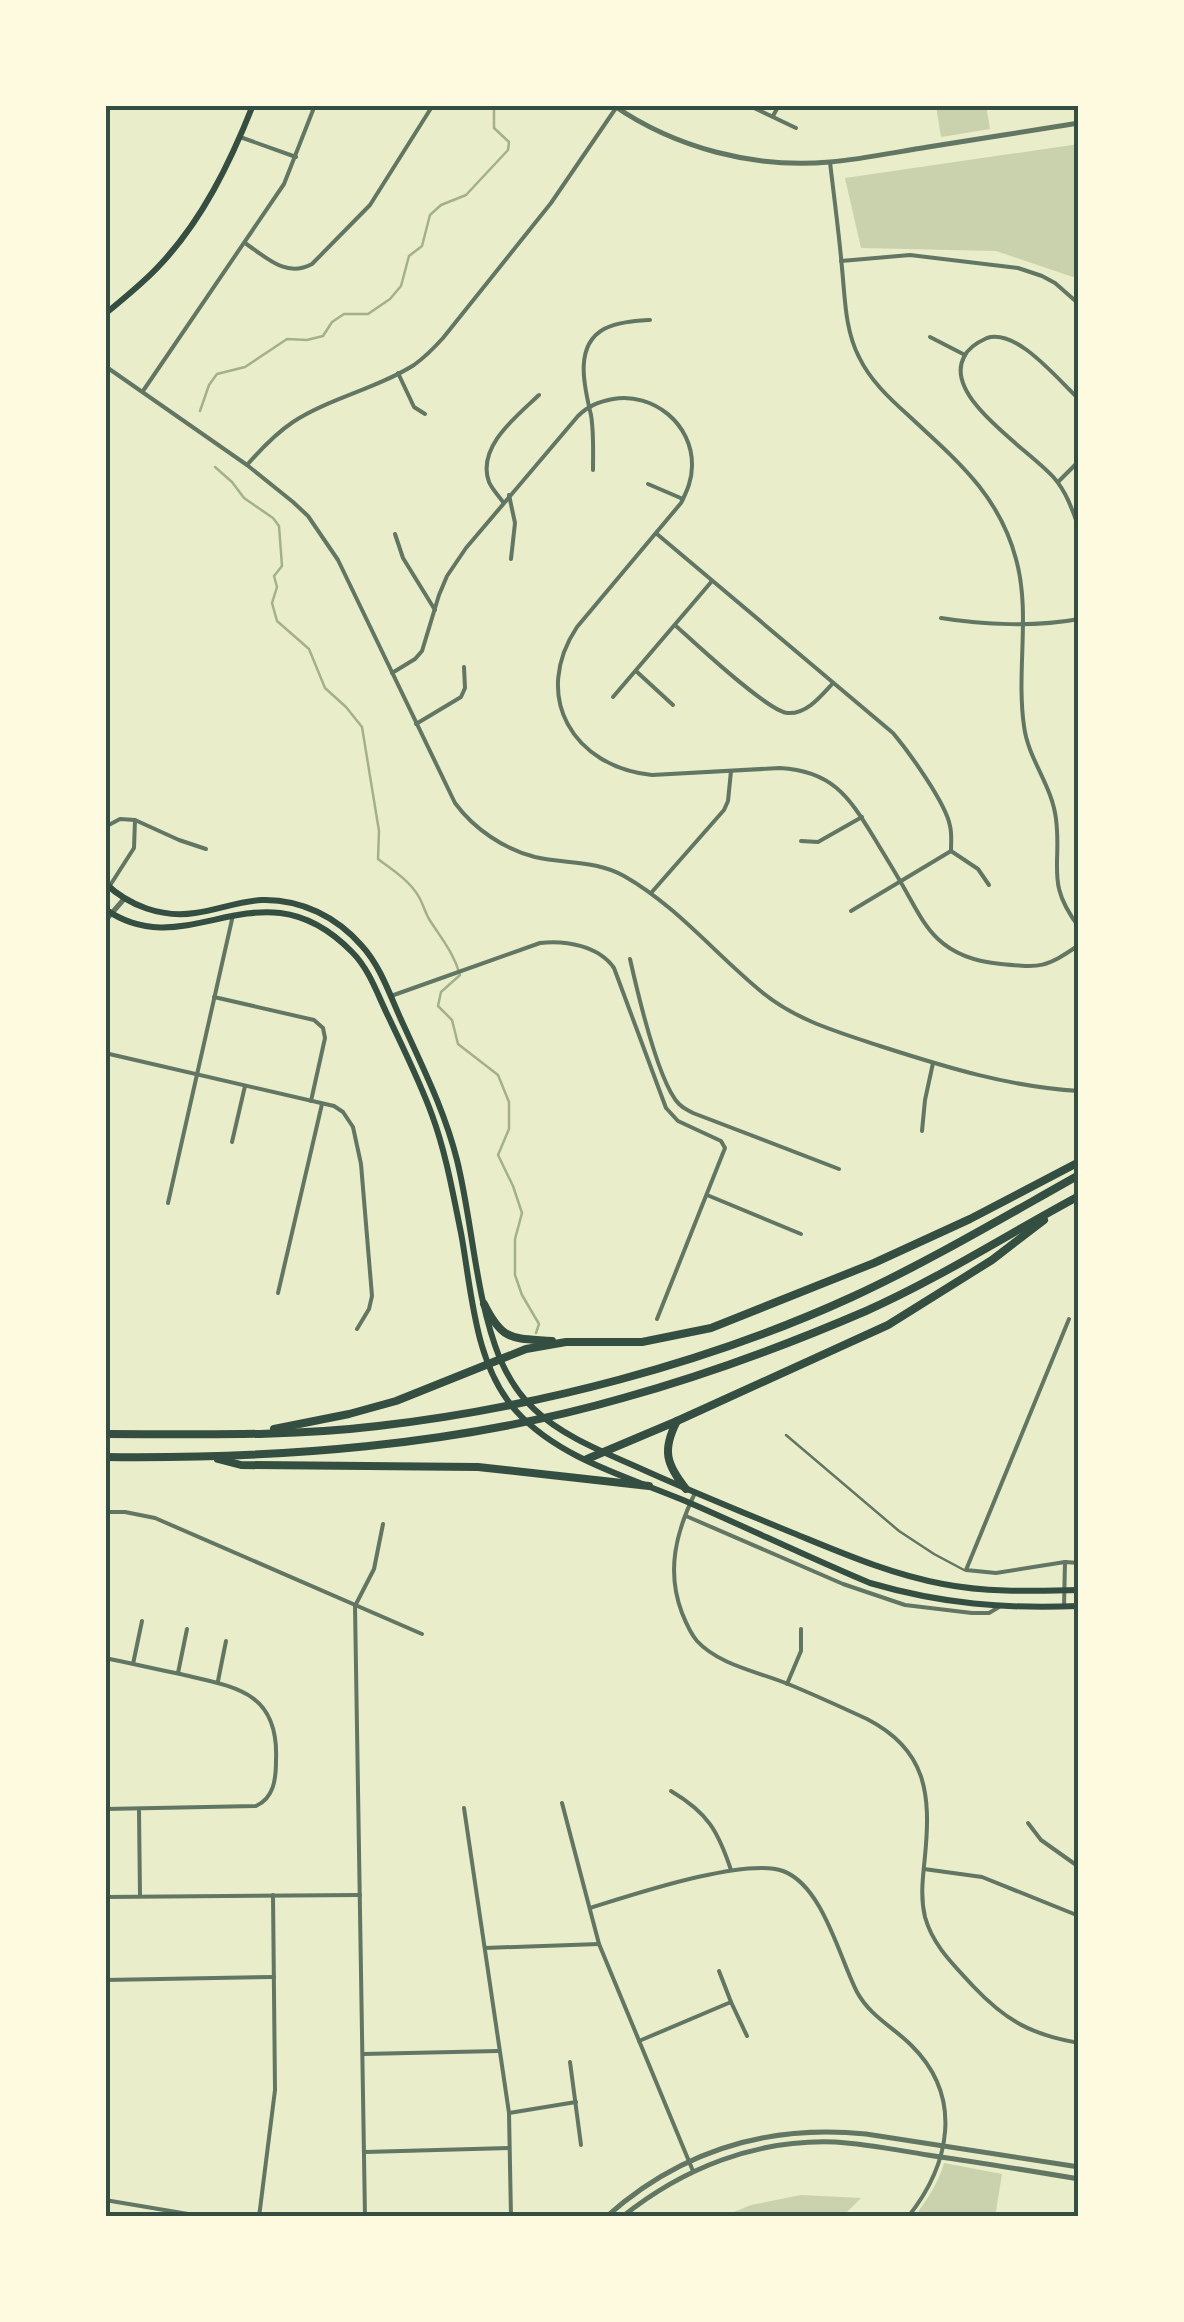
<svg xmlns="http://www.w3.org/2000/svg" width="1184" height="2322" font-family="'Archivo Narrow',sans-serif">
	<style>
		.green { fill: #cad2ad }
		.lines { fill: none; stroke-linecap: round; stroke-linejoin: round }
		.stream { stroke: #a3b18a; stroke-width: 2.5 }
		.service { stroke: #617663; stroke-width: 2.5 }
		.minor { stroke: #617663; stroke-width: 4 }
		.tertiary { stroke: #617663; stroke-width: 5 }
		.secondary { stroke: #344e41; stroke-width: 6 }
		.motorway { stroke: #344e41; stroke-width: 8 }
		.neatline { fill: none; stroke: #344e41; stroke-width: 4 }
	</style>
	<rect width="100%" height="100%" fill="#e9edc9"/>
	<g class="green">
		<polygon points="941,105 986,105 990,129 941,137 936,106"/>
		<polygon points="1079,144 1079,279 996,251 861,248 845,178"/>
		<path d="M944,2163L1002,2174L995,2217H914C927,2200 938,2184 944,2163Z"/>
		<polygon points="801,2195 861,2198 842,2217 722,2217 751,2205"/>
	</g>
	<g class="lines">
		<g class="stream">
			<polyline points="200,411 209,385 217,374 245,367 287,339 307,340 323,336 332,322 344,314 368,314 390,299 401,286 409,256 422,246 430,215 441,205 466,195 508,150 509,142 494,128 494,105"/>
			<path d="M215,467L232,482L244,498L273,518L279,526L282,566L274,576L277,587L272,603L277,621L309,649L325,688L346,707L362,727L379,831L378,859C393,870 410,881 419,897C423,904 425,912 429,919C441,938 454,953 460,975L441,992L438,1006L452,1020L458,1044L498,1075L509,1102V1129L498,1155L513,1186L522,1213L515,1239V1275L522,1295L539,1324L536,1333"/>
		</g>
		<polyline class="service" points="786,1435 899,1531 934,1554 964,1570"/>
		<g class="minor">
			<polyline points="748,105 796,128"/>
			<polyline points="773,116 779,105"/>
			<polyline points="240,137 296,157"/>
			<path d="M830,162C834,197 839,233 842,268C845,298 845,330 859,357C870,380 889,398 908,415C955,459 999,494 1016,559C1031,613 1016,670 1024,726C1028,759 1052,785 1056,819C1062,866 1045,883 1079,927"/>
			<path d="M245,243C267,258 286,278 312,264L370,205L433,105"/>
			<polyline points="841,261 910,255 1018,268 1042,276 1055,283 1079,304"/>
			<polyline points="930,337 965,355"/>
			<path d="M105,366L247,465L293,502L308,516L338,560L455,803C474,829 504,849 535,857C565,864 596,860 624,876C677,906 716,955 763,993C798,1021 838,1032 880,1046C945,1067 1010,1087 1079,1091"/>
			<polyline points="398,373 414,407 425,414"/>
			<polyline points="143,391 284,184 315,105"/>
			<path d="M1079,399C1058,380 1017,328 987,338C978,342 968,348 964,357C942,398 1033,452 1055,479C1067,493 1073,512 1079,528"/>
			<path d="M247,465C261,449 275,434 293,422C330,398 376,389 414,365C425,357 434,348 443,338L551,203L618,105"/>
			<path d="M593,470C593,452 594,433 591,415C585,389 573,346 604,329C617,322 635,321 650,320"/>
			<polyline points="1059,481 1077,463"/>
			<polyline points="648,484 683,499"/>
			<polyline points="509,495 515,523 511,559"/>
			<path d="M503,502C498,495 492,489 489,482C476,447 518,415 539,395"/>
			<polyline points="395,534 403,558 435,610"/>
			<path d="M657,534L893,733C908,751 946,803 950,826C952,834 951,843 951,851L851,911"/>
			<path d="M941,618C983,625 1037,627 1079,619"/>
			<path d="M676,626C695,643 768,712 788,713C807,714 821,696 833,683"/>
			<polyline points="636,671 673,705"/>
			<path d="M392,673L415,659L422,651L439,595L447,576L466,548L578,416C588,406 598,402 613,399C653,392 693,424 692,466C692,480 687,491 681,503L577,627C531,696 573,767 652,775L780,768C831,771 848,795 873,836C885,856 897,875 908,895C917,911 925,927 938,939C956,956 978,962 1001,964C1042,968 1045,968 1079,945"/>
			<polyline points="613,697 712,581"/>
			<polyline points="416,724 461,697 465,688 464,667"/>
			<polyline points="105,827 120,819 135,820 179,840 206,849"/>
			<polyline points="801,841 818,842 862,817"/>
			<polyline points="951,851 978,869 989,885"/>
			<polyline points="109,887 134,848 135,820"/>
			<polyline points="651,893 724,810 728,801 731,771"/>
			<path d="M630,959C637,990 659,1084 679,1104C684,1109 688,1110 693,1113L839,1169"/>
			<path d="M391,996L540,943C566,940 599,946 614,968L666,1108L678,1121L721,1141L725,1148L657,1319"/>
			<polyline points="214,997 314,1020 323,1028 325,1038 311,1101"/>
			<polyline points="105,1053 334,1106 343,1112 353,1127 361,1164 372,1296 369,1309 357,1329"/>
			<polyline points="922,1131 925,1100 933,1063"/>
			<polyline points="232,1142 245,1086"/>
			<polyline points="707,1195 801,1234"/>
			<polyline points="168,1203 233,915"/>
			<polyline points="278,1293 322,1104"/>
			<polyline points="1069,1319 966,1570 996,1573 1065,1562 1079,1563"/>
			<path d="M695,1493C676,1532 666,1571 682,1613C686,1623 690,1633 697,1641C719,1665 759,1672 788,1684C815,1695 841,1707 867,1719C927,1750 931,1794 925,1856C923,1877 920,1896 925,1917C933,1946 954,1965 973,1986C1006,2021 1032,2035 1079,2043"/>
			<polyline points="105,1512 125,1512 155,1518 422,1634"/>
			<polyline points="686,1516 843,1584 905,1605 972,1613 989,1613 999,1607"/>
			<polyline points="1064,1607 1065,1562"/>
			<path d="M105,1658C130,1663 155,1669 180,1674C235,1687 279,1691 276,1760C276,1779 274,1798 256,1806L105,1809"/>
			<polyline points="133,1664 142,1621"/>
			<polyline points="178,1673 187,1629"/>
			<polyline points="218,1681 226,1641"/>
			<polyline points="787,1684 801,1651 801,1629"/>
			<path d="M671,1791C708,1813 718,1831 731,1870"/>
			<polyline points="562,1803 599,1944 693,2171"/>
			<polyline points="464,1808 509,2113 511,2217"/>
			<polyline points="139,1811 140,1896"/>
			<polyline points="1028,1823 1041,1840 1079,1867"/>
			<polyline points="924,1869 982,1877 1079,1916"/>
			<polyline points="105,1897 360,1895"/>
			<path d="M590,1908C632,1895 745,1857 783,1871C823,1886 839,1957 857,1992C870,2016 893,2027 911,2045C964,2097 950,2164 908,2217"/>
			<polyline points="485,1948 599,1944"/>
			<polyline points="719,1971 731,2002"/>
			<polyline points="105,1980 274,1977"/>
			<polyline points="639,2041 731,2002 747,2036"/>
			<polyline points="363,2054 498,2051"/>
			<polyline points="570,2062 581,2145"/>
			<polyline points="509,2113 576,2102"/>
			<polyline points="365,2152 509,2148"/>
			<polyline points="105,2200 206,2217"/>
			<polyline points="259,2217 275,2090 273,1895"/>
			<polyline points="365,2217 355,1606 374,1569 383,1524"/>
		</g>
		<g class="tertiary">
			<path d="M613,105C675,148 755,169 830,162C863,159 896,152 928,147C978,139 1029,131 1079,123"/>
			<polyline points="105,921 124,899"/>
			<path d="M606,2217C681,2150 767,2124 866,2134L1079,2167"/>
			<path d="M622,2217C683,2168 756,2139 835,2142C868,2144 902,2151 934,2156C983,2163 1031,2171 1079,2179"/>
		</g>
		<g class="secondary">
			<path d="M105,314C123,299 142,284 158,267C202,221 230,163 253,105"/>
			<path d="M105,883C129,906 162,918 195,913C218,910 239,901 262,900C301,899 337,917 362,946C382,968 391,999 404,1026C424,1070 445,1112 457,1160C473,1225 475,1296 500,1359C508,1377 519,1395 534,1409C564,1438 609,1454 646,1471C695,1493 744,1513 793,1533C842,1553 890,1574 943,1584C988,1593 1034,1591 1079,1590"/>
			<path d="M105,909C189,968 260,858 352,952C370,970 378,996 389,1018C404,1050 420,1082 432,1115C446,1153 453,1194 461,1233C472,1292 474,1365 517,1412C561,1460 632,1478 690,1503C750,1529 810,1558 870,1583C942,1604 1005,1609 1079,1606"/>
		</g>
		<g class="motorway">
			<path d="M484,1304C503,1342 512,1338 552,1341"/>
			<path d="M677,1421C662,1450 666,1464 686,1489"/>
			<polyline points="274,1429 349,1414 396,1401 526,1349 566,1342 642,1342 711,1328 874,1263 970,1219 1079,1162"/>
			<path d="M105,1434C196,1434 287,1437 378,1426C535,1408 708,1363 852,1297C930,1261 1004,1217 1079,1175"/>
			<path d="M105,1457C278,1459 456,1446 623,1398C706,1375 787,1345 866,1311C940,1278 1008,1234 1079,1196"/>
			<polyline points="218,1459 241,1465 478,1467 649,1486"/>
			<polyline points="587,1459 677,1421 888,1325 992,1260 1044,1220"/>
		</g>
	</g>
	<rect width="1184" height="2322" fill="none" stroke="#fefae0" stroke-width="215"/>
	<rect x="108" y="108" width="968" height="2106" class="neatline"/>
</svg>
